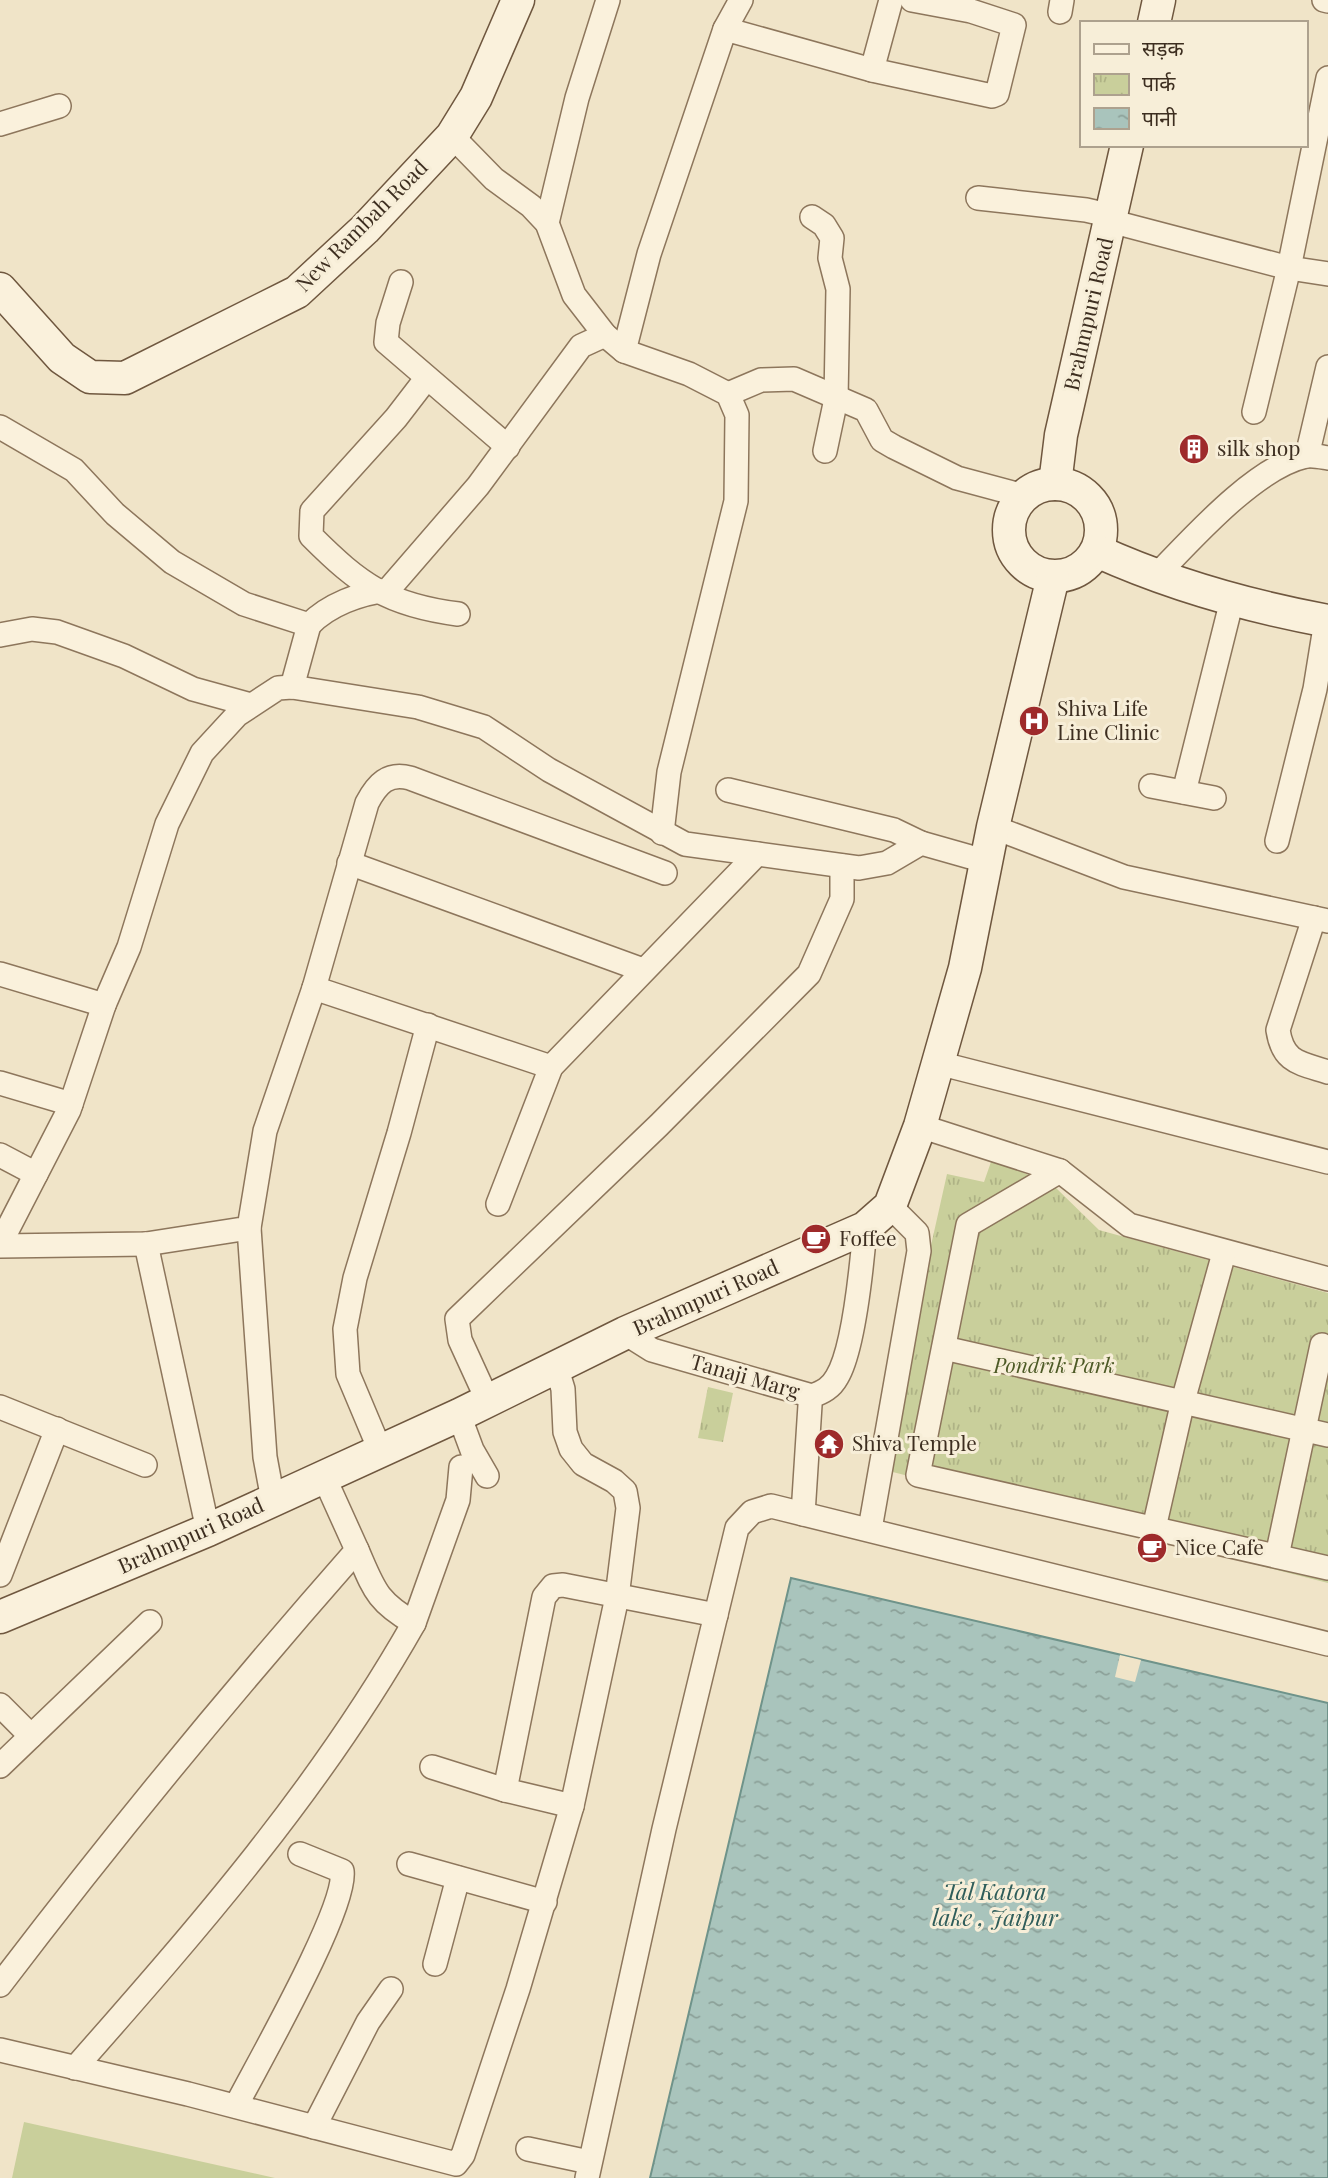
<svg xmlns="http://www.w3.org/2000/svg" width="1328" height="2178" font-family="'Playfair Display','Noto Sans Devanagari',serif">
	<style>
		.green { fill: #c9cf9b }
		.park { fill: url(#park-tufts) }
		.water { fill: url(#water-ripples); stroke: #6f938a; stroke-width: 2 }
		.pier { fill: #f0e4c8 }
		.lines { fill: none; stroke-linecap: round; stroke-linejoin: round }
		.street-casing { stroke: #8d765c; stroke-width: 26 }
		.secondary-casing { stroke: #6f573f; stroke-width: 35 }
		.street { stroke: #faf1dc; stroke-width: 23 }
		.secondary { stroke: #faf1dc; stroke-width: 32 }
		.labels { text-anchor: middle; stroke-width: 6; stroke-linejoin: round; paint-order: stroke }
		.street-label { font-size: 21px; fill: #3d2e20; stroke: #f7eed8 }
		.poi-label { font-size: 21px; fill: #3d2e20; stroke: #f7eed8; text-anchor: start }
		.park-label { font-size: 21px; font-style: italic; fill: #4d5a26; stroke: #f7eed8 }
		.water-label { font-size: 23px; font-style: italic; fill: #2f5d5a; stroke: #f7eed8 }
	</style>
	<defs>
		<pattern id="park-tufts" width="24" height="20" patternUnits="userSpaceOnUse" patternTransform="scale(1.75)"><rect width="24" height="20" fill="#c9cf9b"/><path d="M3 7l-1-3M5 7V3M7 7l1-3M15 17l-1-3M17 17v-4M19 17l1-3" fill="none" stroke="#aeb285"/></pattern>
		<pattern id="water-ripples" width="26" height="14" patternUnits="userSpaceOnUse" patternTransform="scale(1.75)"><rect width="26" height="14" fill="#a9c4bc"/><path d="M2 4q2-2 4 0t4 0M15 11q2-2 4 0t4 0" fill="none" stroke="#8ba098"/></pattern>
	</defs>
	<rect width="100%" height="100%" fill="#f0e4c8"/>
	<polygon class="green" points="24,2122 275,2178 12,2178"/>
	<g class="park">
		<polygon points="992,1159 1054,1186 1099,1230 1328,1293 1328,1583 881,1469 947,1174 984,1182"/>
		<polygon points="708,1387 733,1393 723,1442 698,1438"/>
	</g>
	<polygon class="water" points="791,1578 1328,1703 1328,2178 650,2178"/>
	<polygon class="pier" points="1120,1655 1141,1660 1135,1682 1115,1677"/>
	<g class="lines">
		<g class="street-casing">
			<g id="street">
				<polyline points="1324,0 1328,1"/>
				<polyline points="1060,12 1062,0"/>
				<polyline points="725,29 741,0"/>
				<polyline points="872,70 891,0"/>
				<polyline points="0,124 59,106"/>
				<polyline points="452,136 494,179 531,206 547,223 574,295 605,335 624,351 689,374 728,394 737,415 736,501 669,772 662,833"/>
				<polyline points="978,198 1086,210 1112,216"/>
				<polyline points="812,217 824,225 832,238 830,258 838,289 836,399 825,451"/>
				<polyline points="1110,221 1289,268 1328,274"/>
				<polyline points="547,223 577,98 608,0"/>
				<polyline points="401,282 388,323 386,342 508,447"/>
				<polyline points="624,351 649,254 725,29 872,70 992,96 997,94 1014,25 971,11 912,0"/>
				<path d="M426,379L396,418L312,511L311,536C360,585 388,605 458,614"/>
				<polyline points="728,394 761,380 794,379 866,410 882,440 894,447 957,478 1024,496"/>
				<polyline points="1254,412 1289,268 1328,78"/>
				<path d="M0,427L74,470L115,514L172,562L244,604L309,625C328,605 360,593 388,590L478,486L581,346L605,335"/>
				<polyline points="1307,456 1328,367"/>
				<path d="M1155,577C1191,540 1255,467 1306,456C1313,455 1322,457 1328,458"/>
				<polyline points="0,635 32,629 57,632 124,656 193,689 251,705"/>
				<polyline points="292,687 309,625"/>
				<polyline points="1151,786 1214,798"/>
				<polyline points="728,790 894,830 921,843"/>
				<polyline points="1184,792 1232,600"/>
				<polyline points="993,827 1124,877 1328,921"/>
				<polyline points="1277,841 1315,689 1326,621"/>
				<polyline points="349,863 643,970"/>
				<path d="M1314,918L1278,1030C1283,1063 1300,1063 1328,1072"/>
				<polyline points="0,974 104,1005"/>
				<polyline points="314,988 551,1067"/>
				<polyline points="938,1063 1328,1162"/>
				<polyline points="0,1083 71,1104"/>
				<polyline points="920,1126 1060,1171 1129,1225 1328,1279"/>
				<polyline points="0,1155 36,1174"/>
				<polyline points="1060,1171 968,1225 918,1475 1328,1568"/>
				<polyline points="498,1204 551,1067 757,854"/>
				<polyline points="249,1228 265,1457 273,1500"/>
				<polyline points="0,1244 69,1110 104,1005 129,947 167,824 202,753 237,715 278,688 292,687 418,707 484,727 549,770 685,844 859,868 887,863 921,843 988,862"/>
				<polyline points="146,1244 208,1530"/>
				<path d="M0,1246L146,1244L249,1228L265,1131L314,988L367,803C377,784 388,772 410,778L665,873"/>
				<path d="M625,1333L652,1350L812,1396C823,1392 831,1388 837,1377C854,1349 862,1263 865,1228"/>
				<polyline points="944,1348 1328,1435"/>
				<polyline points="487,1399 460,1340 457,1319 659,1125 809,974 842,899 842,866"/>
				<polyline points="0,1407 145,1465"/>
				<polyline points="459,1415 472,1450 487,1476"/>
				<polyline points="380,1450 348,1374 345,1329 355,1278 399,1133 428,1025"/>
				<polyline points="803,1514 810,1405"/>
				<polyline points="1154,1528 1183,1401 1224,1253"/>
				<polyline points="870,1529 919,1251 917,1233 890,1206"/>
				<path d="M357,1550C374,1589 376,1601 414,1623L458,1500L461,1467"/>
				<polyline points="1277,1556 1322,1345"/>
				<polyline points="0,1575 57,1429"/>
				<polyline points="0,1705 31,1736"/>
				<polyline points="0,1766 150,1622"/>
				<polyline points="432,1767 505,1790"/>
				<polyline points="572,1806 505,1790 544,1597 553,1586 563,1585 716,1615"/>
				<polyline points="409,1864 545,1902"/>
				<polyline points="435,1964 458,1878"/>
				<path d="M0,1985C114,1835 233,1691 357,1550L324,1477"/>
				<polyline points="0,2050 188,2094 456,2164 463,2155 518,1989 572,1806 617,1597 628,1508 625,1491 614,1481 583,1464 571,1449 565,1432 563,1389 556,1366"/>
				<path d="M75,2068C200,1926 320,1789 414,1623"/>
				<path d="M236,2106C257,2065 348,1907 342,1871L300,1854"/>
				<polyline points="314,2127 368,2022 391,1989"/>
				<polyline points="528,2149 589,2162"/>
				<polyline points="587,2178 664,1829 737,1528 752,1512 771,1506 1328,1644"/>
			</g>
		</g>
		<g class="secondary-casing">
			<g id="secondary">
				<polyline points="1154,23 1159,0"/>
				<polyline points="0,289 62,358 90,377 125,378 297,292 365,229 452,136 476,97 518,0"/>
				<circle cx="1055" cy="530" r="46"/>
				<polyline points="1055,484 1061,435 1127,145"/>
				<path d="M1097,551C1172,585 1247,606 1328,621"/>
				<polyline points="0,1617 208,1530 459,1415 625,1333 865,1228 890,1206 920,1126 938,1063 965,968 993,827 1053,577"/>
			</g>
		</g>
		<use href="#street" class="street"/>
		<use href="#secondary" class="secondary"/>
	</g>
	<defs>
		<g id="building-disc" transform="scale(1.575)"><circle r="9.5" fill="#9e2a2b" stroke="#f7eed8"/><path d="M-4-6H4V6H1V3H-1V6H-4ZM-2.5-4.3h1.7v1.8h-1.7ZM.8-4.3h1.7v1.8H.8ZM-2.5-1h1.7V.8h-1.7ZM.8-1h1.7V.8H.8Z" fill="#fff"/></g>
		<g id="hospital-disc" transform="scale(1.575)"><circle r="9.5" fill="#9e2a2b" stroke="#f7eed8"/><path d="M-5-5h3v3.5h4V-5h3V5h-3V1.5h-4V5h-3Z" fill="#fff"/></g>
		<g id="cafe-disc" transform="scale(1.575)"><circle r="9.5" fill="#9e2a2b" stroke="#f7eed8"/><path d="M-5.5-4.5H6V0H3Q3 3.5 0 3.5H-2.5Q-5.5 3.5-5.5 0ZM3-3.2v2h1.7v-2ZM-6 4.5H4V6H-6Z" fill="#fff"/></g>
		<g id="temple-disc" transform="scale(1.575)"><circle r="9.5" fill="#9e2a2b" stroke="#f7eed8"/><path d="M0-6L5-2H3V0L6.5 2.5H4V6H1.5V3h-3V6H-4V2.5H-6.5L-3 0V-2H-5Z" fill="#fff"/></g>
	</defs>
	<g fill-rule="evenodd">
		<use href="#building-disc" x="1194" y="449"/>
		<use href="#hospital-disc" x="1034" y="721"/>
		<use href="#cafe-disc" x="816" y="1239"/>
		<use href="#temple-disc" x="829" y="1444"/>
		<use href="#cafe-disc" x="1152" y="1548"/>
	</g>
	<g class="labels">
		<g class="street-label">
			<text transform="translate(362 226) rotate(-45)" y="7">New Rambah Road</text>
			<text transform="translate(1089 314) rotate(-77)" y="7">Brahmpuri Road</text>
			<text transform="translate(706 1298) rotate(-24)" y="7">Brahmpuri Road</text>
			<text transform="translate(745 1377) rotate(16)" y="7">Tanaji Marg</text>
			<text transform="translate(191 1536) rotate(-24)" y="7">Brahmpuri Road</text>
		</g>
		<g class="poi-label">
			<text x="1217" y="456">silk shop</text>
			<text x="1057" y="716">Shiva Life<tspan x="1057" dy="24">Line Clinic</tspan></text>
			<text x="839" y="1246">Foffee</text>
			<text x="852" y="1451">Shiva Temple</text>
			<text x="1175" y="1555">Nice Cafe</text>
		</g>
		<g class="park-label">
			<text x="1054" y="1373">Pondrik Park</text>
		</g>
		<g class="water-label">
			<text x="995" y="1900">Tal Katora<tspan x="995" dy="26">lake , Jaipur</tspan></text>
		</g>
	</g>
	<rect x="1080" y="21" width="228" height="126" fill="#f7eed8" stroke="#ada18e" stroke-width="2"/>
	<rect x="1094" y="44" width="35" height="10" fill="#faf1dc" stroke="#ada18e" stroke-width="2"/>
	<text x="1142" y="56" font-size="21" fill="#3d2e20">सड़क</text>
	<rect x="1094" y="74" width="35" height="21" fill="url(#park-tufts)" stroke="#ada18e" stroke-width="2"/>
	<text x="1142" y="91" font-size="21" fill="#3d2e20">पार्क</text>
	<rect x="1094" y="108" width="35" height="21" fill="url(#water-ripples)" stroke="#ada18e" stroke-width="2"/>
	<text x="1142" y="126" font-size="21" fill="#3d2e20">पानी</text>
</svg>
